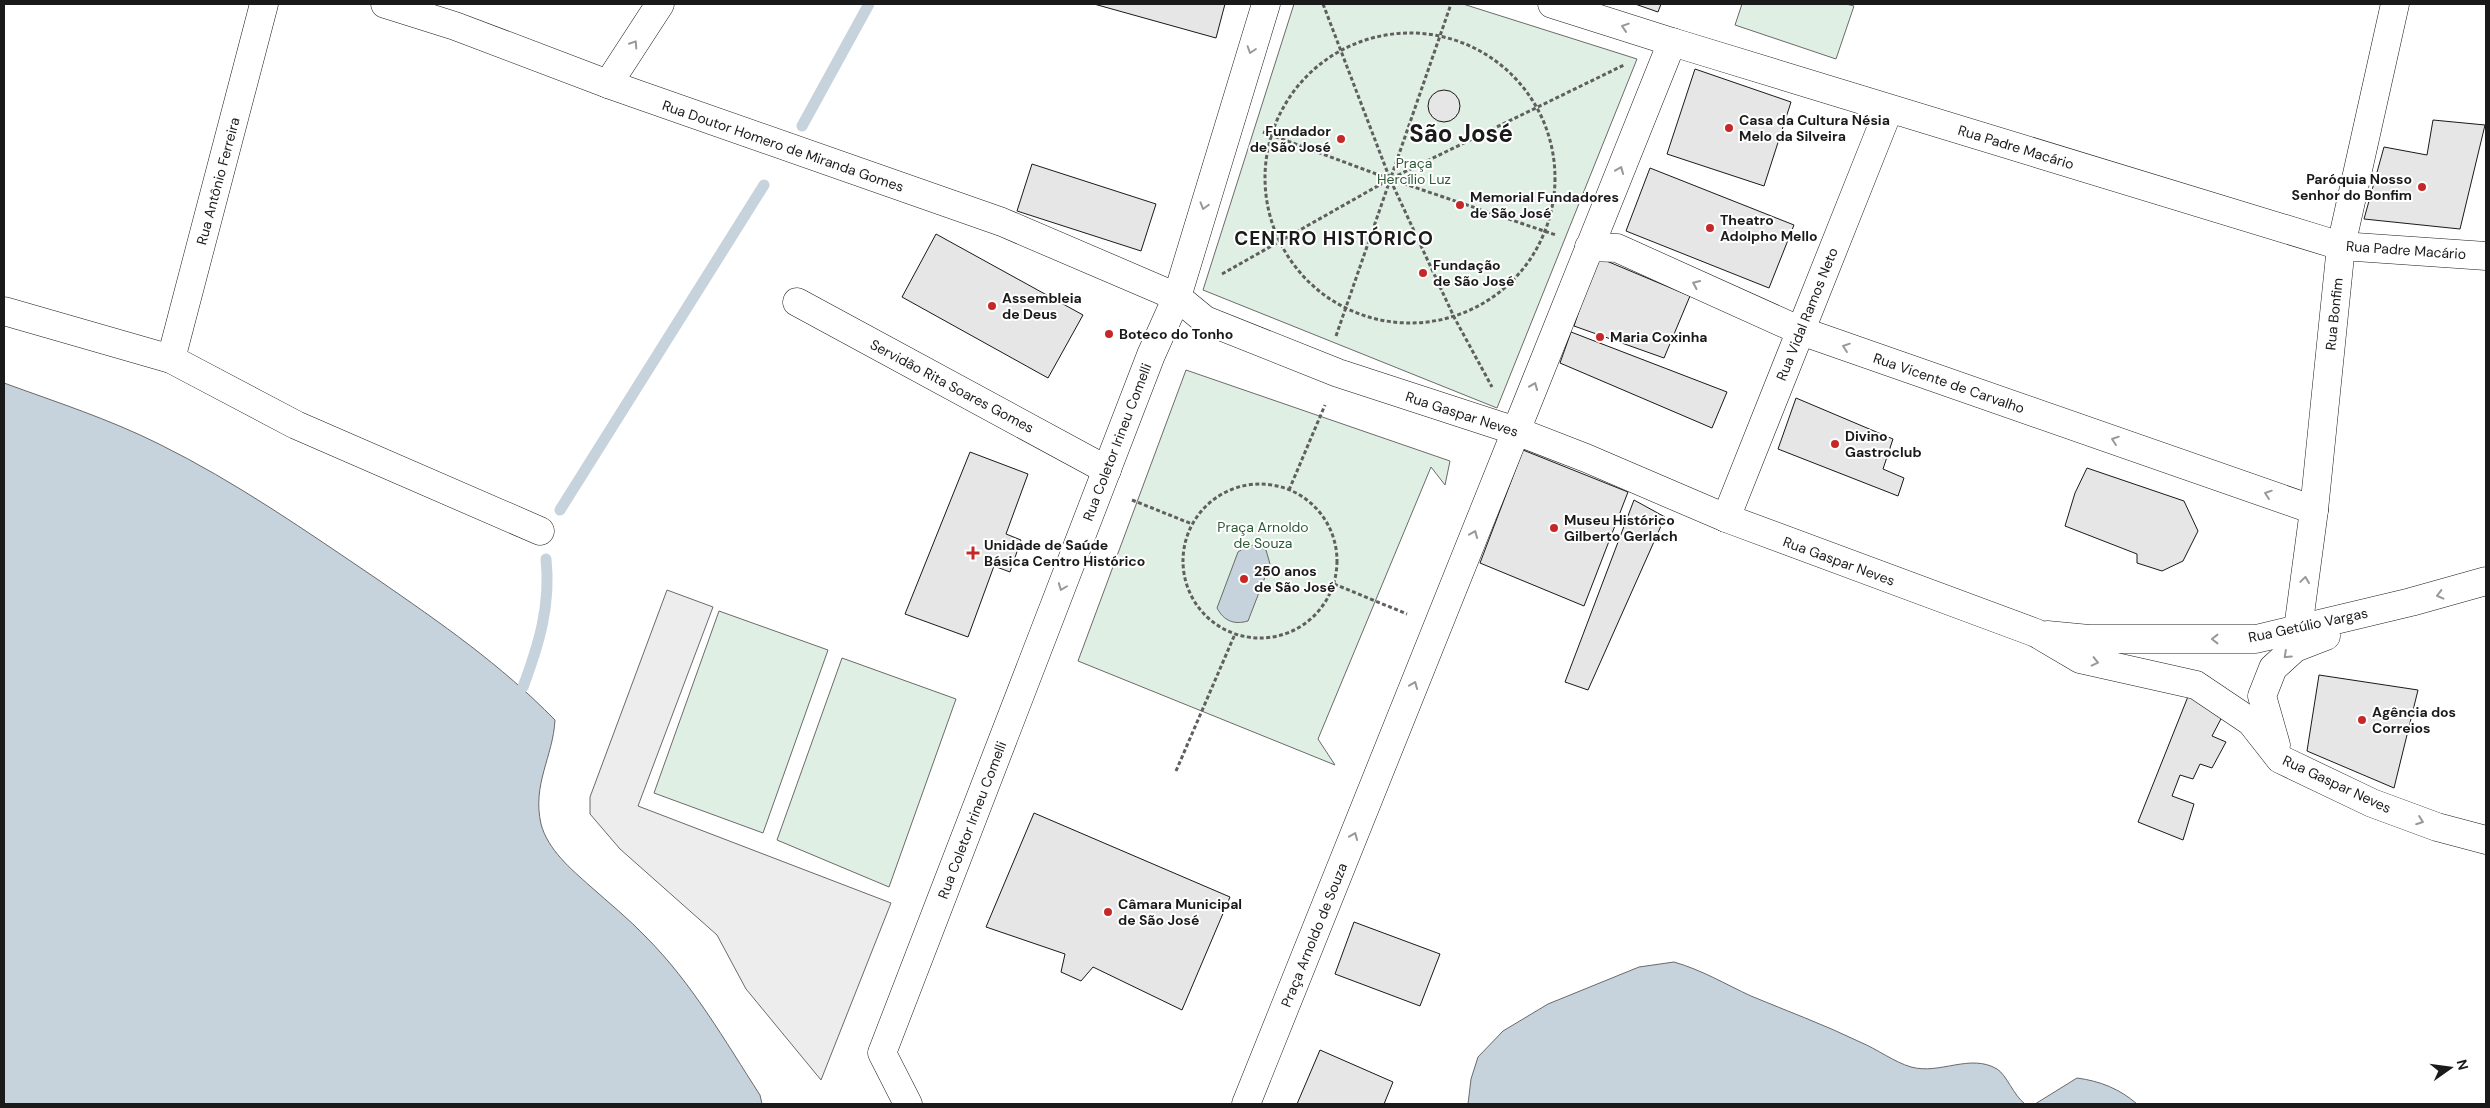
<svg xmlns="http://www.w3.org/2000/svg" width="2490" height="1108" font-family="'DM Sans',sans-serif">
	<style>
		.green { fill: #e0efe3; stroke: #6a6a6a }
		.parking { fill: #ededed; stroke: #6a6a6a }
		.water { fill: #c6d2dc; stroke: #6a6a6a }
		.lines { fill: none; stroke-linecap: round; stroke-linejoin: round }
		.stream { stroke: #c6d2dc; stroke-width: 11 }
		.building { fill: #e6e6e6; stroke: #1a1a1a }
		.minor-casing { stroke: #1a1a1a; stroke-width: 29 }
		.major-casing { stroke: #1a1a1a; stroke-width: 29 }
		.path { stroke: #5f5f5f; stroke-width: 3; stroke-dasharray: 4 2.5; stroke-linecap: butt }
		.minor { stroke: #fff; stroke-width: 28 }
		.major { stroke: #fff; stroke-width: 28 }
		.oneway { stroke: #989898 }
		.poi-dot { fill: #c62828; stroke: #fff; stroke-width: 2 }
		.labels { text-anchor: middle; stroke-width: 4; stroke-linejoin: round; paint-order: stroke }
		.poi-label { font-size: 14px; font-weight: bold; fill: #1a1a1a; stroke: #fff; text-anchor: start }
		.street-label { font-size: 14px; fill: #1a1a1a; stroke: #fff }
		.park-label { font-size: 14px; fill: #2b5a34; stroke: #fff }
		.district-label { font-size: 19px; font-weight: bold; letter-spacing: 1px; fill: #1a1a1a; stroke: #fff }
		.town-label { font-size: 24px; font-weight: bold; fill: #1a1a1a; stroke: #fff }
	</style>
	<rect width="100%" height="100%" fill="#fff"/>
	<g class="green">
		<polygon points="1294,4 1463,4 1637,59 1497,408 1203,290"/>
		<polygon points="1742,4 1846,4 1854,6 1836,59 1735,25"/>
		<polygon points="1186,370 1450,461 1445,485 1431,467 1318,739 1335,765 1078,661"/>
		<polygon points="719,611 828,650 763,833 654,793"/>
		<polygon points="842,658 956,699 889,887 777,840"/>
	</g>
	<polygon class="parking" points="667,590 713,607 638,806 891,903 821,1080 746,989 717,935 620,849 590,814 590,797"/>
	<g class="water">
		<path d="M4,383C56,402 109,419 159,444C236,482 306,531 377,579C442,624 500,664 555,720C553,757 532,784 541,824C548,850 571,869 590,886C609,903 629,919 646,937C692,983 725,1041 760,1095L762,1104H4Z"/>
		<path d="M1249,545L1258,546L1266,550L1270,564L1248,621C1234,625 1224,621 1217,608L1238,552Z"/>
		<path d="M1674,962C1702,970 1725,984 1751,996C1787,1011 1825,1025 1860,1042C1877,1049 1894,1062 1911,1067C1940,1075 1970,1053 1997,1069C2006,1074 2014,1096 2025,1104H1468L1471,1079L1478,1057L1503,1031L1548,1004L1639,967Z"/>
		<path d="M2077,1078C2100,1081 2120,1089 2137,1104H2035Z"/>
	</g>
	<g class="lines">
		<g class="stream">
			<polyline points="802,126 869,4"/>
			<polyline points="560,510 764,185"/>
			<path d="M523,687C539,644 551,605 546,559"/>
		</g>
	</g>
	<g class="building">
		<polygon points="1094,4 1225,4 1216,38"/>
		<polygon points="1635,4 1661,4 1658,12"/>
		<polygon points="1695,69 1791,102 1764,186 1667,154"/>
		<circle cx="1444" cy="106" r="16"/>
		<polygon points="2433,120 2485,125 2460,229 2364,219 2384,147 2427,155"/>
		<polygon points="1032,164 1156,204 1141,251 1017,211"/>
		<polygon points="1650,168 1794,225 1769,288 1626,231"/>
		<polygon points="936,234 1083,315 1048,378 902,297"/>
		<polygon points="1597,257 1690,296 1664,358 1574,326"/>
		<polygon points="1571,332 1727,392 1712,428 1560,363"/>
		<polygon points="1796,398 1893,439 1883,469 1904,478 1898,496 1778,449"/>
		<polygon points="1523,450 1628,492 1584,606 1480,563"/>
		<polygon points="970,452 1028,474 1006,534 1021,540 1010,572 994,566 968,637 905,614"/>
		<polygon points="2087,468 2184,501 2198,531 2183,561 2162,571 2137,563 2137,554 2065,526 2075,493"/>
		<polygon points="1634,500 1665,517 1588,690 1565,682"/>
		<polygon points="2319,675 2418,690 2394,788 2307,751"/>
		<polygon points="2189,694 2223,715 2212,736 2226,742 2212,768 2200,764 2193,779 2180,775 2172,796 2194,804 2183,840 2138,822"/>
		<polygon points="1034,813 1230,897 1182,1010 1093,967 1081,981 1061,972 1065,954 986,927"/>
		<polygon points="1354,922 1440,954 1420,1006 1335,974"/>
		<polygon points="1320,1050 1393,1082 1384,1104 1297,1104"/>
	</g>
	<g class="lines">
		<g class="minor-casing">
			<g id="minor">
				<polyline points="1672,42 2341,246 2486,256"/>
				<polyline points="608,84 660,4"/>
				<polyline points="1589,247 1617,248 1801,331 2314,510"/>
				<polyline points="797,302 1107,470"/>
				<polyline points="4,311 171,359 296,425 540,531"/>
				<polyline points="171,359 264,4"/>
				<polyline points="1726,518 1889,109"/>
				<polyline points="2298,629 2314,510 2341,246 2395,4"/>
				<polyline points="908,1104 882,1053 1151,355 1177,297"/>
				<polyline points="1246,1104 1516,431"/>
			</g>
		</g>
		<g class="major-casing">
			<g id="major">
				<polyline points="385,4 455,26 608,84 1002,222 1177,297 1205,320 1338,373 1516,431 1586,458 1726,518 2036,633 2080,659 2196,685 2251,722 2280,759 2372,803 2437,827 2486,840"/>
				<polyline points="1177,297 1266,4"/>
				<polyline points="1516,431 1672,42 1552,4"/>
				<polyline points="2047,635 2089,639 2256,639 2411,602 2486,581"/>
				<polyline points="2276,745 2262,696 2273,668 2295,648 2326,636"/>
			</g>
		</g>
		<g class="path">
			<polyline points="1323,4 1390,179 1454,317 1492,387"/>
			<circle cx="1410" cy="178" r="145"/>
			<polyline points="1263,132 1390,179 1556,235"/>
			<polyline points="1222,274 1390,179 1624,65"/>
			<polyline points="1336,336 1451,4"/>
			<circle cx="1260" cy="561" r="77"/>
			<polyline points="1289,490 1325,405"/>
			<polyline points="1132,500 1192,524"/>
			<polyline points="1334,584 1407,614"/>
			<polyline points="1176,771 1235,634"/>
		</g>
		<use href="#minor" class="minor"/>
		<use href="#major" class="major"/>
	</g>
	<defs><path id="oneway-chevron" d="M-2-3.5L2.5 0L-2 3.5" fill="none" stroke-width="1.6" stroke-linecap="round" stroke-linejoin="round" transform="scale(1.25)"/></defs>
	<g class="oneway">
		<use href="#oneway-chevron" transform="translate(1625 27) rotate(-162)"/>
		<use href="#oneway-chevron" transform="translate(634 44) rotate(-57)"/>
		<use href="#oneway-chevron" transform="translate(1251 50) rotate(108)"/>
		<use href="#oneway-chevron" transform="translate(1620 170) rotate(-68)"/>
		<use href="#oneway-chevron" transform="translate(1204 206) rotate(106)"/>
		<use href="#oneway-chevron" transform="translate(1696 284) rotate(-156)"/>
		<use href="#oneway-chevron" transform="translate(1846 347) rotate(-161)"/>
		<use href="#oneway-chevron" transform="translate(1534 386) rotate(-68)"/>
		<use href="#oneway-chevron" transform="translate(2115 440) rotate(-161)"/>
		<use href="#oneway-chevron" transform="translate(2268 494) rotate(-161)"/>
		<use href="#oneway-chevron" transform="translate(1474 534) rotate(-68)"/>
		<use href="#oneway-chevron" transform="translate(2305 580) rotate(-82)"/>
		<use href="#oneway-chevron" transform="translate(1062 587) rotate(111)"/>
		<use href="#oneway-chevron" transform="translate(2440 595) rotate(166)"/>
		<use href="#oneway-chevron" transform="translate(2215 639) rotate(180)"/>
		<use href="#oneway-chevron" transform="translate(2287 655) rotate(137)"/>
		<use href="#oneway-chevron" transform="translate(2095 662) rotate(13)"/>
		<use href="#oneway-chevron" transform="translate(1414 685) rotate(-68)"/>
		<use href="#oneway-chevron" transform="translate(2420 821) rotate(20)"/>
		<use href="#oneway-chevron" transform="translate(1354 836) rotate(-68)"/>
	</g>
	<g class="poi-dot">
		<circle cx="1729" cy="128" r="5"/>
		<circle cx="1341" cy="139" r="5"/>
		<circle cx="2422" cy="187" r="5"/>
		<circle cx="1460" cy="205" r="5"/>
		<circle cx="1710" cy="228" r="5"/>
		<circle cx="1423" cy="273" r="5"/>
		<circle cx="992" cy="306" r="5"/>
		<circle cx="1109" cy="334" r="5"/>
		<circle cx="1600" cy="337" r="5"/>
		<circle cx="1835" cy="444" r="5"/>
		<circle cx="1554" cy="528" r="5"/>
		<path d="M970.5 545.5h5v5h5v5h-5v5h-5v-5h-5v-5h5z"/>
		<circle cx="1244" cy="579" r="5"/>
		<circle cx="2362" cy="720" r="5"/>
		<circle cx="1108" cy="912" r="5"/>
	</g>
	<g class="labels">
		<g class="poi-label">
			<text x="1739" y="125">Casa da Cultura Nésia<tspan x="1739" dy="16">Melo da Silveira</tspan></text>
			<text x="1331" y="136" text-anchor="end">Fundador<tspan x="1331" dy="16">de São José</tspan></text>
			<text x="2412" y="184" text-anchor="end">Paróquia Nosso<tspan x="2412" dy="16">Senhor do Bonfim</tspan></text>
			<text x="1470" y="202">Memorial Fundadores<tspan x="1470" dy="16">de São José</tspan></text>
			<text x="1720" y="225">Theatro<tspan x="1720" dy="16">Adolpho Mello</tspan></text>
			<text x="1433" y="270">Fundação<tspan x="1433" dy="16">de São José</tspan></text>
			<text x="1002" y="303">Assembleia<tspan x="1002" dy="16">de Deus</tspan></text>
			<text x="1119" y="339">Boteco do Tonho</text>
			<text x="1610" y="342">Maria Coxinha</text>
			<text x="1845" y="441">Divino<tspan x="1845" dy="16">Gastroclub</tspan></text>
			<text x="1564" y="525">Museu Histórico<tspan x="1564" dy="16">Gilberto Gerlach</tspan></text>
			<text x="984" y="550">Unidade de Saúde<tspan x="984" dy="16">Básica Centro Histórico</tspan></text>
			<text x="1254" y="576">250 anos<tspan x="1254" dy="16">de São José</tspan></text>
			<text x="2372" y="717">Agência dos<tspan x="2372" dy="16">Correios</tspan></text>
			<text x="1118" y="909">Câmara Municipal<tspan x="1118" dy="16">de São José</tspan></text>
		</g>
		<g class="street-label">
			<text transform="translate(783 146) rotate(19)" y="5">Rua Doutor Homero de Miranda Gomes</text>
			<text transform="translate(2016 147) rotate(17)" y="5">Rua Padre Macário</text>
			<text transform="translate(218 181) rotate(-75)" y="5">Rua Antônio Ferreira</text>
			<text transform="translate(2406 250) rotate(4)" y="5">Rua Padre Macário</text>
			<text transform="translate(1807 314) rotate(-68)" y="5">Rua Vidal Ramos Neto</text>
			<text transform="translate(2334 314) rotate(-84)" y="5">Rua Bonfim</text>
			<text transform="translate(1949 383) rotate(19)" y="5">Rua Vicente de Carvalho</text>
			<text transform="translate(952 386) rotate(28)" y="5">Servidão Rita Soares Gomes</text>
			<text transform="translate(1462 414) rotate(18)" y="5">Rua Gaspar Neves</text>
			<text transform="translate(1117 442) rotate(-69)" y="5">Rua Coletor Irineu Comelli</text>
			<text transform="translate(1839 561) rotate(20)" y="5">Rua Gaspar Neves</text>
			<text transform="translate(2308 625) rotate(-12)" y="5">Rua Getúlio Vargas</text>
			<text transform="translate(2337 784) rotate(25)" y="5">Rua Gaspar Neves</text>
			<text transform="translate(972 820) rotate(-69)" y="5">Rua Coletor Irineu Comelli</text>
			<text transform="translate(1314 935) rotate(-68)" y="5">Praça Arnoldo de Souza</text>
		</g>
		<g class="park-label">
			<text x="1414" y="168">Praça<tspan x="1414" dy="16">Hercílio Luz</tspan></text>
			<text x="1263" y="532">Praça Arnoldo<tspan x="1263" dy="16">de Souza</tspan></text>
		</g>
		<g class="district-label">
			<text x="1334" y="245">CENTRO HISTÓRICO</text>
		</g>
		<g class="town-label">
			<text x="1461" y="142">São José</text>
		</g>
	</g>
	<rect width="2490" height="1108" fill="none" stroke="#1a1a1a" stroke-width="10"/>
	<g transform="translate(2450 1068) rotate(76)" stroke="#ffffff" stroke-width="4" paint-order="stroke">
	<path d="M0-4L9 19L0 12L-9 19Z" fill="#1a1a1a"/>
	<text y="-8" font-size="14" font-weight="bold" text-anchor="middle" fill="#1a1a1a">N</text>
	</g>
</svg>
